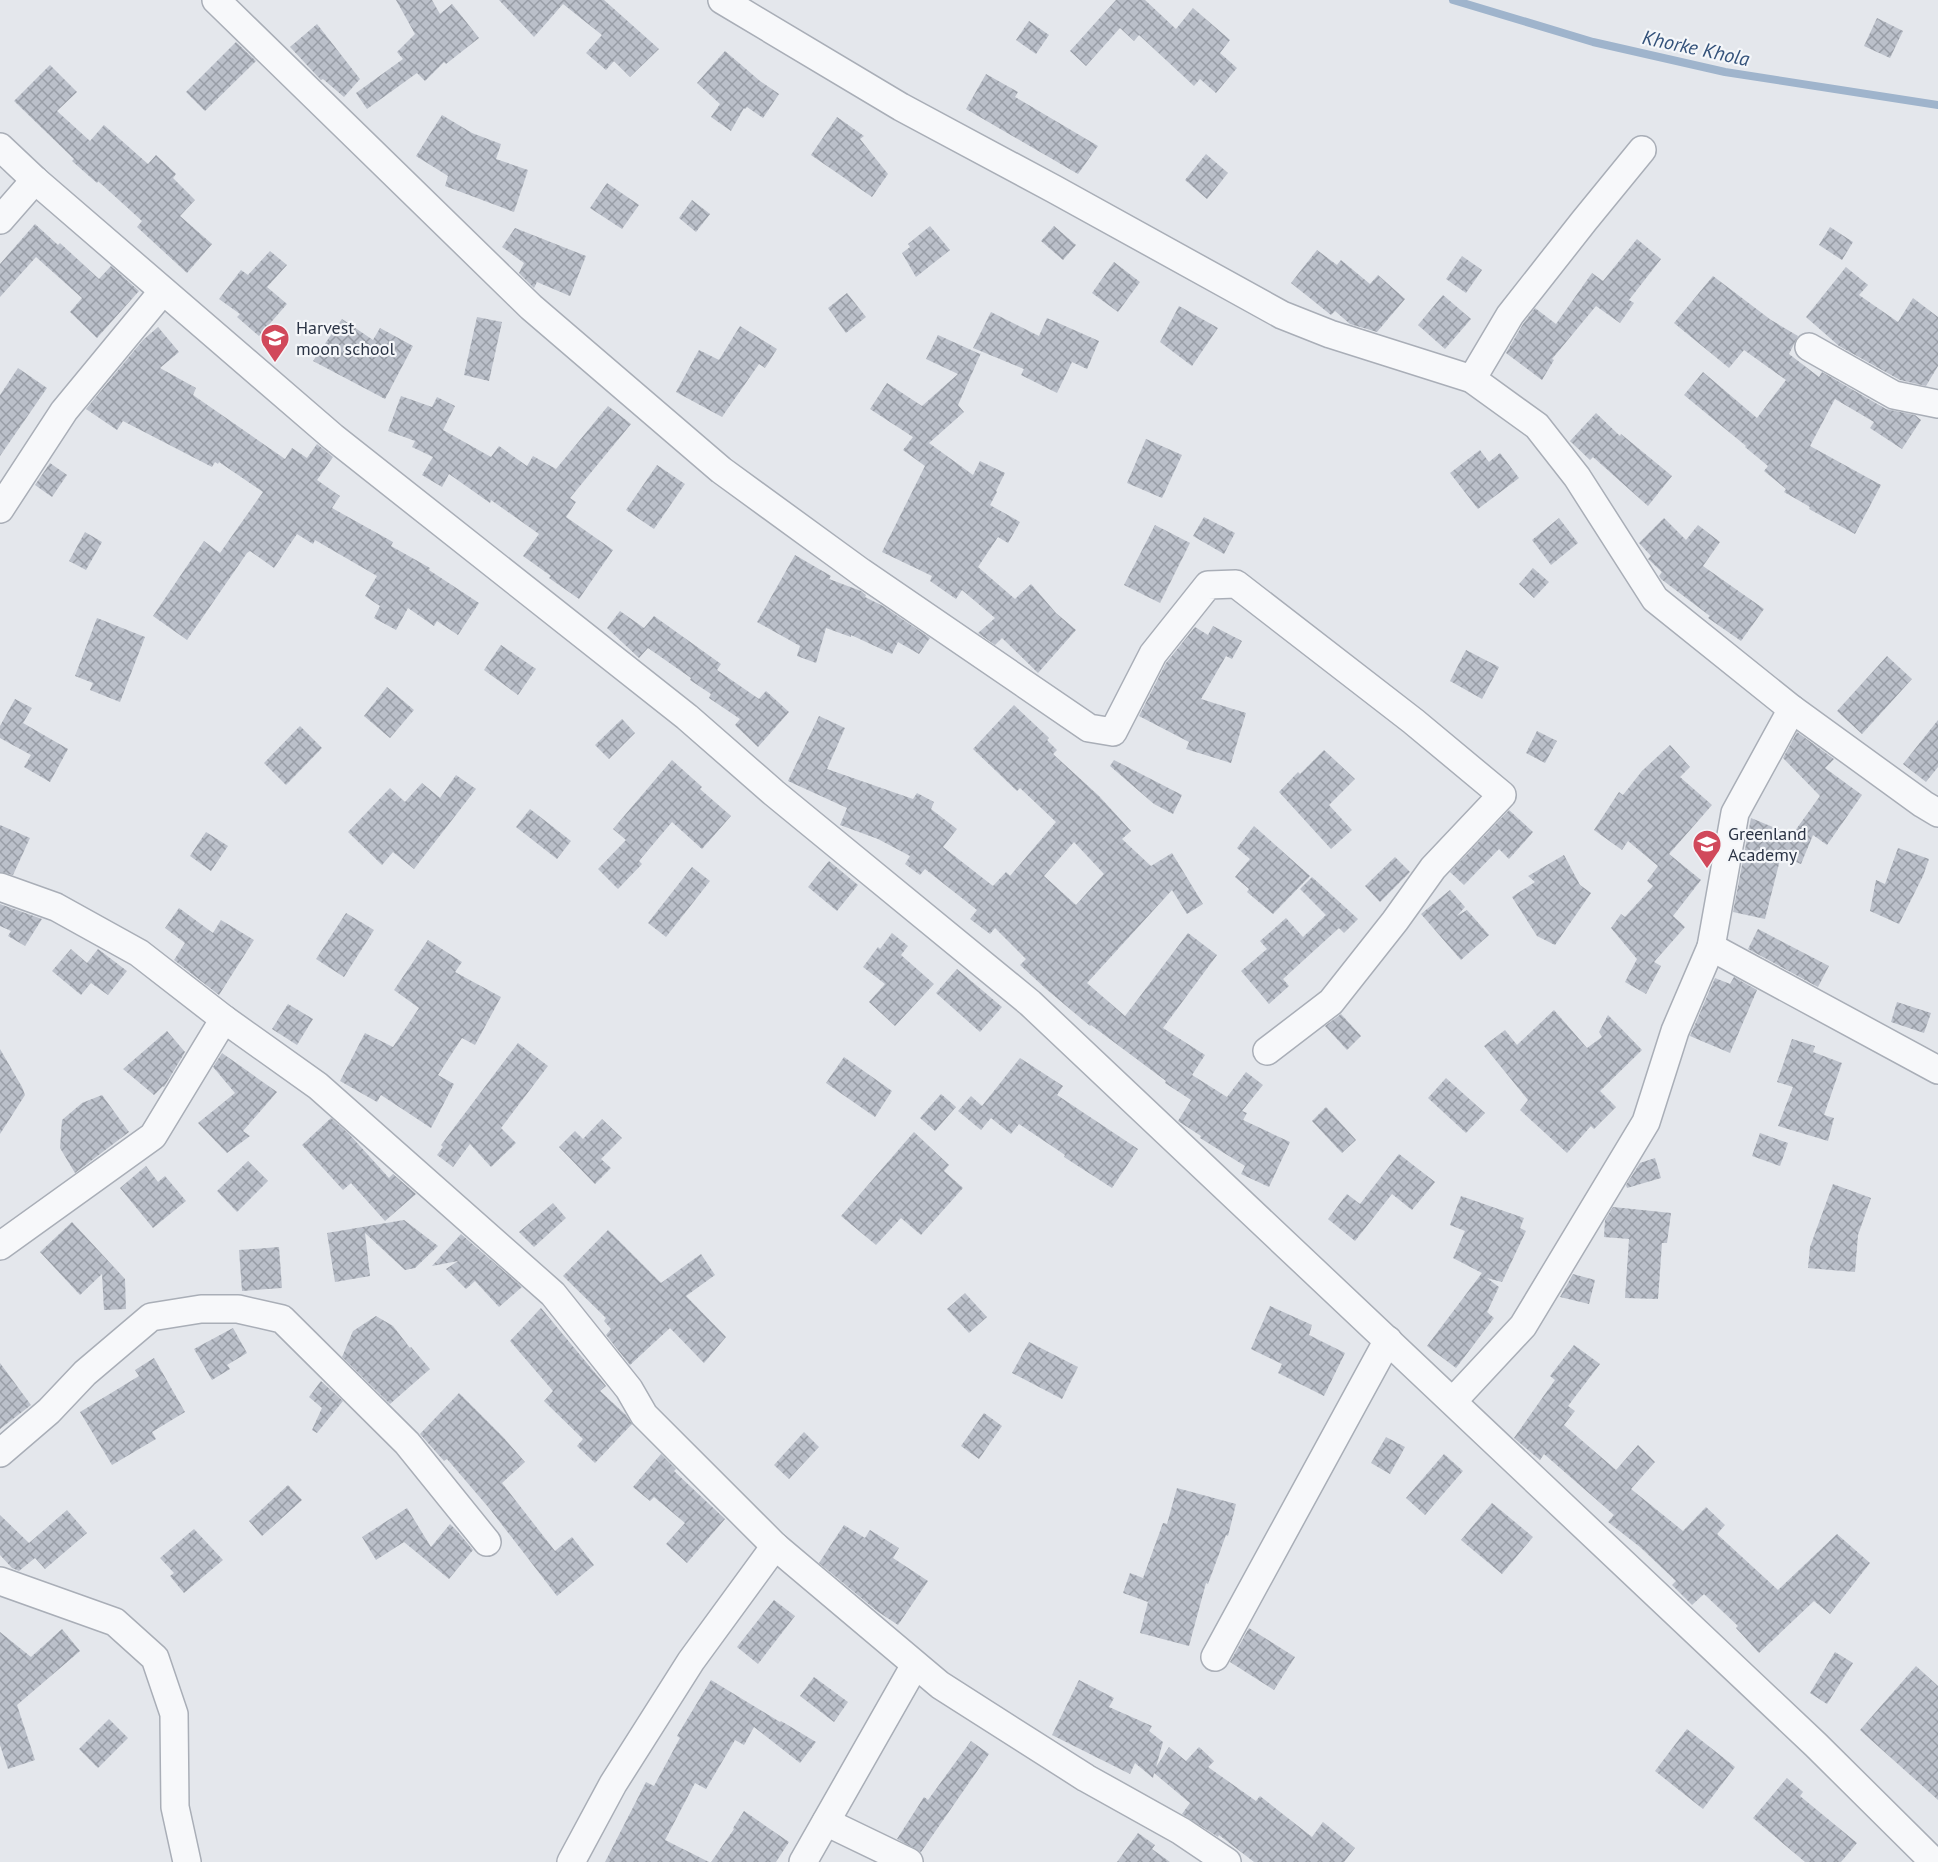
<svg xmlns="http://www.w3.org/2000/svg" width="1938" height="1862" font-family="'PT Sans',sans-serif">
	<style>
		.lines { fill: none; stroke-linecap: round; stroke-linejoin: round }
		.stream { stroke: #9fb4cc; stroke-width: 8 }
		.building { fill: url(#building-cross-hatch); fill-rule: evenodd }
		.minor-casing { stroke: #a9aeb7; stroke-width: 30 }
		.minor { stroke: #f7f8fa; stroke-width: 27 }
		.labels { text-anchor: middle; stroke-width: 4.5; stroke-linejoin: round; paint-order: stroke }
		.poi-label { font-size: 18px; fill: #2b3445; stroke: #f4f6f9; text-anchor: start }
		.water-label { font-size: 20px; font-style: italic; fill: #34527a; stroke: #f4f6f9 }
	</style>
	<defs>
		<pattern id="building-cross-hatch" width="8" height="8" patternUnits="userSpaceOnUse" patternTransform="scale(1.5)"><rect width="8" height="8" fill="#bbc0ca"/><path d="M0 0l8 8M0 8l8-8" fill="none" stroke="#989da6"/></pattern>
	</defs>
	<rect width="100%" height="100%" fill="#e4e7ec"/>
	<g class="lines">
		<polyline class="stream" points="1453,0 1593,42 1725,72 1938,105"/>
	</g>
	<g class="building">
		<polygon points="396,0 432,0 440,14 452,4 479,38 446,64 444,62 425,81 417,73 367,109 356,93 403,59 397,52 415,34"/>
		<polygon points="499,0 604,0 659,49 630,77 614,61 606,70 586,53 602,35 563,4 534,37"/>
		<polygon points="1116,0 1145,0 1176,29 1193,8 1230,40 1220,53 1237,68 1216,93 1200,79 1194,86 1139,35 1134,41 1120,28 1086,66 1070,51"/>
		<polygon points="1877,18 1903,31 1890,58 1864,46"/>
		<polygon points="1029,21 1049,35 1036,54 1016,40"/>
		<polygon points="317,24 360,79 344,97 323,79 321,80 290,47"/>
		<polygon points="236,42 256,61 205,111 186,92"/>
		<polygon points="725,51 760,81 779,94 763,118 747,107 745,109 744,108 731,131 711,117 720,104 697,83"/>
		<polygon points="50,65 77,92 57,111 90,141 104,125 148,164 156,155 176,174 173,178 195,200 180,216 212,244 187,273 137,227 142,221 98,181 97,183 72,161 74,159 14,101"/>
		<polygon points="986,74 1018,92 1015,97 1098,146 1078,174 966,109"/>
		<polygon points="442,115 472,133 501,144 496,159 528,170 514,212 445,186 448,176 416,156"/>
		<polygon points="837,117 864,136 860,139 888,174 872,197 811,155"/>
		<polygon points="1206,154 1228,173 1207,199 1185,180"/>
		<polygon points="607,183 639,205 622,229 590,208"/>
		<polygon points="692,200 710,214 696,232 679,218"/>
		<polygon points="35,224 58,245 60,243 99,279 111,266 139,291 97,338 70,312 82,298 36,257 0,297 0,264"/>
		<polygon points="930,226 950,250 916,277 902,253 910,247 908,244"/>
		<polygon points="1054,226 1076,245 1063,260 1041,241"/>
		<polygon points="1830,227 1853,242 1842,260 1819,245"/>
		<polygon points="515,228 586,256 570,296 537,282 534,288 519,273 524,263 502,247"/>
		<polygon points="1637,239 1661,259 1629,300 1634,303 1620,323 1596,306 1552,359 1554,360 1542,380 1506,353 1523,324 1535,308 1556,324 1592,273 1603,281"/>
		<polygon points="1317,250 1337,265 1341,260 1370,284 1378,275 1405,299 1377,332 1350,324 1335,311 1331,315 1291,283"/>
		<polygon points="270,251 287,265 267,287 287,304 259,336 237,317 240,314 219,299 241,270 248,275"/>
		<polygon points="1462,256 1482,270 1466,293 1446,279"/>
		<polygon points="1114,262 1140,282 1118,312 1092,293"/>
		<polygon points="1846,267 1868,285 1859,295 1898,322 1913,298 1938,317 1938,366 1926,386 1900,380 1839,346 1806,317"/>
		<polygon points="1713,276 1771,320 1798,336 1789,354 1819,377 1822,372 1886,409 1915,415 1921,420 1902,449 1870,428 1874,422 1835,399 1810,446 1881,485 1855,534 1809,509 1810,507 1784,492 1786,489 1764,471 1768,466 1745,447 1746,446 1684,395 1703,372 1757,418 1786,380 1744,350 1729,368 1674,323"/>
		<polygon points="847,293 866,317 846,333 828,308"/>
		<polygon points="1443,295 1471,319 1445,349 1418,325"/>
		<polygon points="1179,306 1218,328 1192,366 1160,342"/>
		<polygon points="991,312 1039,336 1047,318 1099,341 1087,369 1072,362 1057,393 1021,375 1024,369 973,348"/>
		<polygon points="477,317 502,322 489,381 464,375"/>
		<polygon points="342,319 373,340 380,328 413,346 385,399 313,361"/>
		<polygon points="740,326 777,349 765,368 759,364 722,417 676,392 699,350 719,360"/>
		<polygon points="158,327 179,352 160,368 196,388 193,395 285,459 292,448 307,458 317,444 333,457 317,480 340,496 332,508 393,542 391,546 430,568 429,570 479,603 458,635 437,621 434,626 408,608 396,630 374,618 380,606 365,596 377,576 315,540 313,544 297,534 274,568 250,551 247,553 187,640 153,616 204,541 220,553 263,492 219,462 218,464 215,462 212,467 123,421 117,430 86,409 143,340"/>
		<polygon points="938,335 980,354 981,353 958,405 964,412 929,443 973,475 980,461 1005,473 996,491 997,492 990,505 1020,522 1008,543 998,537 978,567 1015,599 1031,584 1056,613 1076,630 1038,673 1002,638 995,645 978,633 995,618 962,590 956,599 930,581 932,576 882,552 925,466 903,450 913,437 870,409 887,383 922,406 958,374 926,359"/>
		<polygon points="18,368 47,388 0,456 0,395"/>
		<polygon points="401,396 432,407 437,397 455,406 443,430 491,457 499,446 527,466 533,456 556,469 608,406 631,424 570,498 576,502 566,517 613,550 579,599 549,578 551,576 523,556 539,534 491,500 490,503 449,474 442,487 422,475 433,457 412,447 415,441 388,431"/>
		<polygon points="1596,413 1620,436 1621,434 1672,476 1648,506 1593,457 1590,460 1570,441"/>
		<polygon points="1146,439 1182,455 1162,498 1127,483"/>
		<polygon points="1480,450 1489,462 1500,453 1519,478 1478,509 1450,473"/>
		<polygon points="50,463 67,475 52,497 35,485"/>
		<polygon points="657,465 685,484 654,529 626,510"/>
		<polygon points="1204,517 1235,533 1224,554 1193,536"/>
		<polygon points="1559,518 1578,543 1551,565 1532,540"/>
		<polygon points="1664,518 1686,540 1698,525 1720,542 1703,566 1764,609 1741,641 1708,618 1710,616 1661,579 1659,576 1662,572 1648,559 1651,556 1639,543"/>
		<polygon points="1155,525 1190,543 1160,603 1124,585"/>
		<polygon points="85,532 102,542 86,570 69,561"/>
		<polygon points="795,555 831,576 829,579 861,591 866,595 865,597 883,606 930,638 919,654 898,642 892,654 851,635 851,637 826,628 816,663 797,656 800,646 757,622"/>
		<polygon points="1533,568 1549,582 1534,598 1519,584"/>
		<polygon points="620,611 644,628 654,616 721,664 717,670 759,699 766,691 789,712 758,747 735,725 740,719 709,698 711,694 690,680 691,678 648,648 639,658 607,628"/>
		<polygon points="97,618 145,637 120,702 90,690 93,683 75,676"/>
		<polygon points="1213,626 1242,641 1232,659 1226,656 1201,699 1246,713 1231,763 1186,749 1189,742 1139,716 1166,663 1195,627 1208,635"/>
		<polygon points="501,645 536,669 518,695 484,670"/>
		<polygon points="1466,650 1499,667 1482,699 1450,681"/>
		<polygon points="1887,656 1912,679 1862,734 1837,711"/>
		<polygon points="387,687 414,710 390,738 364,716"/>
		<polygon points="15,699 32,708 23,723 68,749 50,782 24,767 31,755 0,738 0,726"/>
		<path d="M1014,705L1049,738L1047,740L1057,750L1053,754L1099,796L1131,831L1122,839L1151,866L1172,853L1203,904L1187,914L1172,890L1087,983L1125,1016L1188,933L1217,955L1163,1028L1205,1055L1192,1075L1227,1097L1246,1072L1263,1085L1242,1111L1247,1113L1243,1120L1290,1142L1269,1187L1241,1174L1245,1166L1200,1138L1201,1136L1178,1121L1191,1100L1165,1083L1166,1081L1091,1025L1090,1026L1045,988L1020,965L1026,959L995,928L990,934L970,919L977,910L925,869L920,875L905,864L910,856L878,839L840,825L847,808L788,781L819,716L845,728L827,769L913,799L917,793L934,802L931,809L957,829L943,847L993,886L1006,872L1010,876L1056,822L1020,788L1017,791L973,749ZM1074,842L1104,874L1076,905L1044,876Z"/>
		<polygon points="622,719 635,733 609,759 595,745"/>
		<polygon points="1938,720 1938,767 1926,782 1903,764"/>
		<polygon points="300,726 322,748 286,785 264,763"/>
		<polygon points="1537,731 1557,741 1545,763 1526,753"/>
		<polygon points="1797,732 1834,759 1825,768 1862,795 1827,845 1813,835 1801,864 1781,856 1765,919 1733,912 1751,818 1792,835 1820,796 1783,758"/>
		<polygon points="1670,745 1690,767 1680,777 1712,805 1669,854 1701,880 1673,916 1685,927 1654,962 1661,966 1646,994 1625,982 1637,959 1611,928 1621,914 1625,917 1653,886 1647,881 1658,866 1628,841 1622,850 1594,830 1619,792 1623,795 1642,771"/>
		<polygon points="1324,750 1355,779 1329,805 1352,830 1331,849 1279,792 1298,772 1300,774"/>
		<polygon points="672,760 702,787 700,789 731,816 702,849 672,822 639,861 642,864 618,889 598,869 626,840 613,829"/>
		<polygon points="1114,760 1182,795 1173,814 1154,804 1110,766"/>
		<polygon points="456,775 476,789 414,869 393,852 382,865 348,832 390,788 405,802 422,783 440,798"/>
		<polygon points="530,809 571,841 557,859 516,827"/>
		<polygon points="1509,810 1533,832 1509,859 1499,849 1464,885 1450,872"/>
		<polygon points="0,825 30,838 13,875 0,872"/>
		<polygon points="1254,826 1310,876 1273,914 1247,892 1249,889 1235,877 1250,859 1237,848"/>
		<polygon points="206,832 228,846 211,871 190,856"/>
		<polygon points="1898,848 1929,859 1923,876 1899,924 1870,911 1876,880 1885,884"/>
		<polygon points="1564,855 1580,885 1591,893 1555,945 1537,936 1512,897 1535,882 1528,876"/>
		<polygon points="1395,857 1410,872 1380,902 1365,886"/>
		<polygon points="829,861 858,885 837,911 808,887"/>
		<polygon points="692,867 710,881 666,937 648,923"/>
		<polygon points="1312,877 1358,919 1344,933 1339,928 1283,979 1289,986 1269,1004 1241,971 1267,949 1260,941 1286,918 1303,937 1326,915 1300,889"/>
		<polygon points="1450,890 1465,907 1457,916 1467,910 1489,935 1461,960 1421,914"/>
		<polygon points="0,904 42,919 25,946 8,936 11,931 0,926"/>
		<polygon points="179,908 213,933 221,920 254,940 219,995 174,960 185,943 165,928"/>
		<polygon points="346,913 374,930 344,977 316,959"/>
		<polygon points="1758,929 1829,966 1818,987 1748,949"/>
		<polygon points="892,933 908,946 901,955 934,984 895,1026 869,1002 885,984 863,967 878,947 880,949"/>
		<polygon points="428,940 462,962 455,972 501,997 475,1045 462,1038 438,1075 454,1084 431,1128 381,1095 377,1102 340,1081 365,1033 393,1047 419,1008 394,990"/>
		<polygon points="71,949 87,963 98,949 127,971 108,995 91,983 81,995 52,971"/>
		<polygon points="957,969 1002,1007 980,1032 936,993"/>
		<polygon points="1734,977 1757,990 1730,1053 1690,1036 1715,978 1730,984"/>
		<polygon points="1897,1002 1931,1013 1924,1033 1891,1022"/>
		<polygon points="288,1004 313,1019 297,1045 272,1029"/>
		<polygon points="1554,1010 1587,1048 1602,1037 1599,1032 1608,1015 1642,1050 1600,1091 1616,1107 1594,1129 1591,1126 1567,1153 1520,1110 1528,1100 1484,1046 1505,1030 1517,1045"/>
		<polygon points="1341,1014 1361,1036 1347,1050 1325,1026"/>
		<polygon points="167,1031 185,1052 164,1087 163,1086 154,1095 123,1069"/>
		<polygon points="1792,1039 1815,1046 1813,1052 1842,1063 1824,1115 1834,1118 1828,1141 1778,1126 1793,1087 1777,1082"/>
		<polygon points="518,1043 548,1066 501,1128 516,1143 491,1167 470,1144 453,1167 437,1155 443,1147 441,1145"/>
		<polygon points="0,1049 22,1087 25,1095 0,1134"/>
		<polygon points="222,1053 277,1092 243,1131 250,1136 227,1153 198,1123 235,1093 213,1067"/>
		<polygon points="844,1057 892,1091 875,1117 826,1083"/>
		<polygon points="1020,1058 1063,1086 1057,1095 1138,1149 1112,1188 1064,1157 1065,1155 1019,1124 1011,1134 991,1118 981,1130 958,1111 971,1096 982,1106"/>
		<polygon points="1446,1078 1485,1113 1466,1133 1428,1098"/>
		<polygon points="941,1094 956,1107 935,1131 920,1118"/>
		<polygon points="102,1095 129,1132 75,1173 60,1148 62,1120 82,1103"/>
		<polygon points="1326,1107 1356,1140 1342,1153 1312,1121"/>
		<polygon points="331,1118 349,1134 389,1178 393,1174 416,1194 385,1221 351,1183 343,1190 302,1145"/>
		<polygon points="602,1119 622,1138 601,1159 611,1168 595,1184 559,1147 575,1131 583,1139"/>
		<polygon points="914,1132 949,1165 944,1171 963,1188 921,1235 901,1218 876,1245 841,1216"/>
		<polygon points="1760,1133 1788,1143 1780,1166 1752,1156"/>
		<polygon points="1399,1154 1435,1182 1412,1210 1392,1194 1355,1241 1328,1219 1347,1194 1360,1204"/>
		<polygon points="1655,1158 1661,1178 1627,1188 1626,1185 1640,1163"/>
		<polygon points="248,1161 268,1181 237,1212 217,1191"/>
		<polygon points="146,1166 158,1182 165,1176 186,1201 153,1228 120,1188"/>
		<polygon points="1833,1184 1871,1198 1858,1235 1855,1272 1808,1268 1810,1247"/>
		<polygon points="1461,1196 1524,1218 1520,1228 1526,1231 1502,1282 1487,1278 1499,1287 1487,1312 1494,1318 1456,1368 1427,1346 1482,1273 1453,1258 1465,1231 1450,1225"/>
		<polygon points="553,1203 566,1218 534,1247 519,1232"/>
		<polygon points="1613,1207 1671,1213 1667,1243 1662,1243 1658,1299 1625,1298 1629,1239 1604,1237 1605,1220"/>
		<polygon points="404,1220 438,1246 415,1268 405,1270 365,1233 370,1276 335,1282 327,1233"/>
		<polygon points="72,1222 125,1279 126,1309 104,1310 102,1274 80,1295 40,1252"/>
		<polygon points="608,1230 661,1283 701,1254 715,1275 686,1296 726,1337 704,1363 670,1328 630,1365 606,1335 611,1329 604,1321 606,1318 563,1276"/>
		<polygon points="461,1234 522,1287 499,1307 475,1281 466,1289 446,1269 458,1261 432,1266"/>
		<polygon points="279,1247 282,1288 242,1291 239,1250"/>
		<polygon points="1573,1274 1595,1280 1589,1304 1560,1297"/>
		<polygon points="965,1293 987,1317 969,1333 947,1309"/>
		<polygon points="1270,1306 1312,1325 1309,1335 1345,1353 1324,1396 1278,1373 1282,1364 1251,1349"/>
		<polygon points="541,1308 606,1386 600,1391 626,1415 632,1424 595,1463 577,1446 583,1439 544,1401 553,1391 510,1341"/>
		<polygon points="376,1316 393,1326 410,1348 411,1347 430,1369 390,1404 342,1357 353,1331"/>
		<polygon points="233,1328 247,1353 227,1365 230,1369 212,1380 194,1349"/>
		<polygon points="1029,1342 1078,1367 1062,1399 1012,1373"/>
		<polygon points="1574,1345 1600,1364 1568,1406 1575,1411 1564,1425 1616,1470 1638,1445 1655,1462 1631,1489 1683,1531 1706,1507 1725,1525 1717,1534 1778,1590 1837,1534 1870,1563 1830,1614 1814,1601 1759,1653 1736,1628 1738,1626 1704,1594 1692,1605 1672,1585 1676,1581 1640,1547 1608,1522 1614,1515 1544,1454 1540,1460 1514,1438 1555,1380 1550,1376"/>
		<polygon points="154,1358 185,1412 152,1432 156,1439 112,1465 80,1412 139,1376 135,1370"/>
		<polygon points="0,1363 31,1405 0,1429"/>
		<polygon points="321,1381 343,1401 317,1433 312,1430 322,1408 309,1397"/>
		<polygon points="459,1393 503,1437 525,1462 502,1483 555,1551 572,1537 594,1565 557,1596 489,1508 447,1459 444,1461 420,1434"/>
		<polygon points="984,1413 1002,1426 979,1459 961,1446"/>
		<polygon points="804,1432 819,1447 789,1479 774,1465"/>
		<polygon points="1386,1437 1405,1447 1390,1474 1371,1463"/>
		<polygon points="661,1454 676,1469 674,1471 725,1519 687,1563 666,1544 685,1523 654,1497 650,1501 633,1487"/>
		<polygon points="1444,1454 1463,1471 1425,1515 1406,1498"/>
		<polygon points="288,1485 302,1500 262,1536 249,1521"/>
		<polygon points="1177,1488 1236,1504 1228,1536 1226,1535 1208,1584 1206,1583 1189,1646 1140,1633 1148,1602 1123,1593 1130,1573 1143,1578 1163,1523 1167,1524"/>
		<polygon points="1492,1503 1533,1537 1502,1574 1461,1540"/>
		<polygon points="407,1508 431,1547 450,1524 458,1532 473,1550 449,1579 404,1542 376,1560 362,1537"/>
		<polygon points="67,1510 87,1533 45,1569 35,1558 19,1571 12,1568 0,1555 0,1515 29,1543"/>
		<polygon points="844,1525 865,1538 870,1530 899,1548 893,1558 928,1581 898,1625 877,1611 819,1563"/>
		<polygon points="194,1529 223,1560 184,1593 170,1576 174,1573 160,1558"/>
		<polygon points="774,1600 795,1616 758,1664 737,1647"/>
		<polygon points="1249,1628 1295,1657 1274,1690 1230,1662"/>
		<polygon points="62,1629 80,1651 17,1705 35,1760 8,1769 0,1745 0,1632 31,1657"/>
		<polygon points="1835,1652 1853,1663 1827,1704 1810,1693"/>
		<polygon points="1916,1666 1938,1686 1938,1800 1860,1730"/>
		<polygon points="814,1677 848,1702 834,1722 800,1696"/>
		<polygon points="711,1680 780,1722 781,1721 816,1742 800,1763 754,1727 744,1745 735,1740 706,1789 695,1783 665,1840 709,1862 605,1862 646,1782 654,1786 680,1738 677,1736"/>
		<polygon points="1079,1680 1114,1698 1109,1707 1152,1726 1149,1731 1163,1742 1156,1767 1169,1747 1186,1761 1199,1747 1214,1761 1208,1767 1256,1801 1260,1796 1312,1837 1323,1822 1355,1848 1344,1862 1254,1862 1219,1835 1218,1837 1182,1814 1190,1803 1154,1773 1153,1778 1135,1763 1130,1774 1052,1735"/>
		<polygon points="109,1719 128,1738 98,1768 79,1749"/>
		<polygon points="1687,1729 1735,1767 1703,1809 1655,1771"/>
		<polygon points="971,1741 989,1754 921,1852 897,1839 924,1797 928,1800"/>
		<polygon points="1787,1778 1803,1792 1800,1796 1857,1843 1841,1862 1805,1862 1753,1818"/>
		<polygon points="744,1811 789,1842 776,1862 711,1862 734,1829 733,1828"/>
		<polygon points="1138,1833 1155,1845 1152,1849 1170,1862 1117,1862"/>
	</g>
	<g class="lines">
		<g class="minor-casing">
			<g id="minor">
				<polyline points="216,0 531,307 721,470 861,572 1089,728 1113,732 1153,654 1208,585 1236,584 1413,721 1502,795 1433,868 1395,921 1331,1002 1267,1051"/>
				<polyline points="722,0 901,107 1054,189 1282,315 1330,334 1472,379 1537,426 1577,477 1655,599 1792,709 1923,804 1938,813"/>
				<polyline points="0,147 35,180 333,437 687,717 774,793 1030,1003 1816,1745 1934,1862"/>
				<polyline points="0,220 35,180"/>
				<polyline points="1809,347 1894,395 1938,404"/>
				<polyline points="1472,379 1510,315 1584,221 1642,150"/>
				<polyline points="0,509 64,411 163,291"/>
				<polyline points="0,887 56,907 139,953 224,1019 318,1086 553,1294 629,1389 644,1415 775,1546 940,1685 1086,1778 1181,1831 1227,1862"/>
				<polyline points="1711,947 1938,1070"/>
				<polyline points="0,1246 153,1136 224,1019"/>
				<polyline points="1453,1401 1523,1326 1646,1122 1675,1031 1711,947 1735,813 1792,709"/>
				<polyline points="0,1453 49,1411 85,1373 151,1317 201,1309 238,1309 282,1319 407,1443 487,1542"/>
				<polyline points="0,1581 115,1622 155,1658 174,1714 175,1807 187,1862"/>
				<polyline points="1215,1657 1388,1340"/>
				<polyline points="826,1822 909,1862"/>
				<polyline points="571,1862 613,1784 691,1661 775,1546"/>
				<polyline points="803,1862 915,1665"/>
			</g>
		</g>
		<use href="#minor" class="minor"/>
	</g>
	<defs>
		<g id="school-pin" transform="scale(1.5)"><path d="M0 17L-7.5 6A9.5 9.5 0 1 1 7.5 6Z" fill="#d1495b" stroke="#f4f6f9"/><path d="M0-5L7-2L0 1L-7-2ZM-4 1L0 2.5L4 1V4Q0 6-4 4Z" fill="#fff"/></g>
	</defs>
	<g fill-rule="evenodd">
		<use href="#school-pin" x="275" y="338"/>
		<use href="#school-pin" x="1707" y="844"/>
	</g>
	<g class="labels">
		<g class="poi-label">
			<text x="296" y="334">Harvest<tspan x="296" dy="21">moon school</tspan></text>
			<text x="1728" y="840">Greenland<tspan x="1728" dy="21">Academy</tspan></text>
		</g>
		<g class="water-label">
			<text transform="translate(1696 48) rotate(12)" y="7">Khorke Khola</text>
		</g>
	</g>
</svg>
